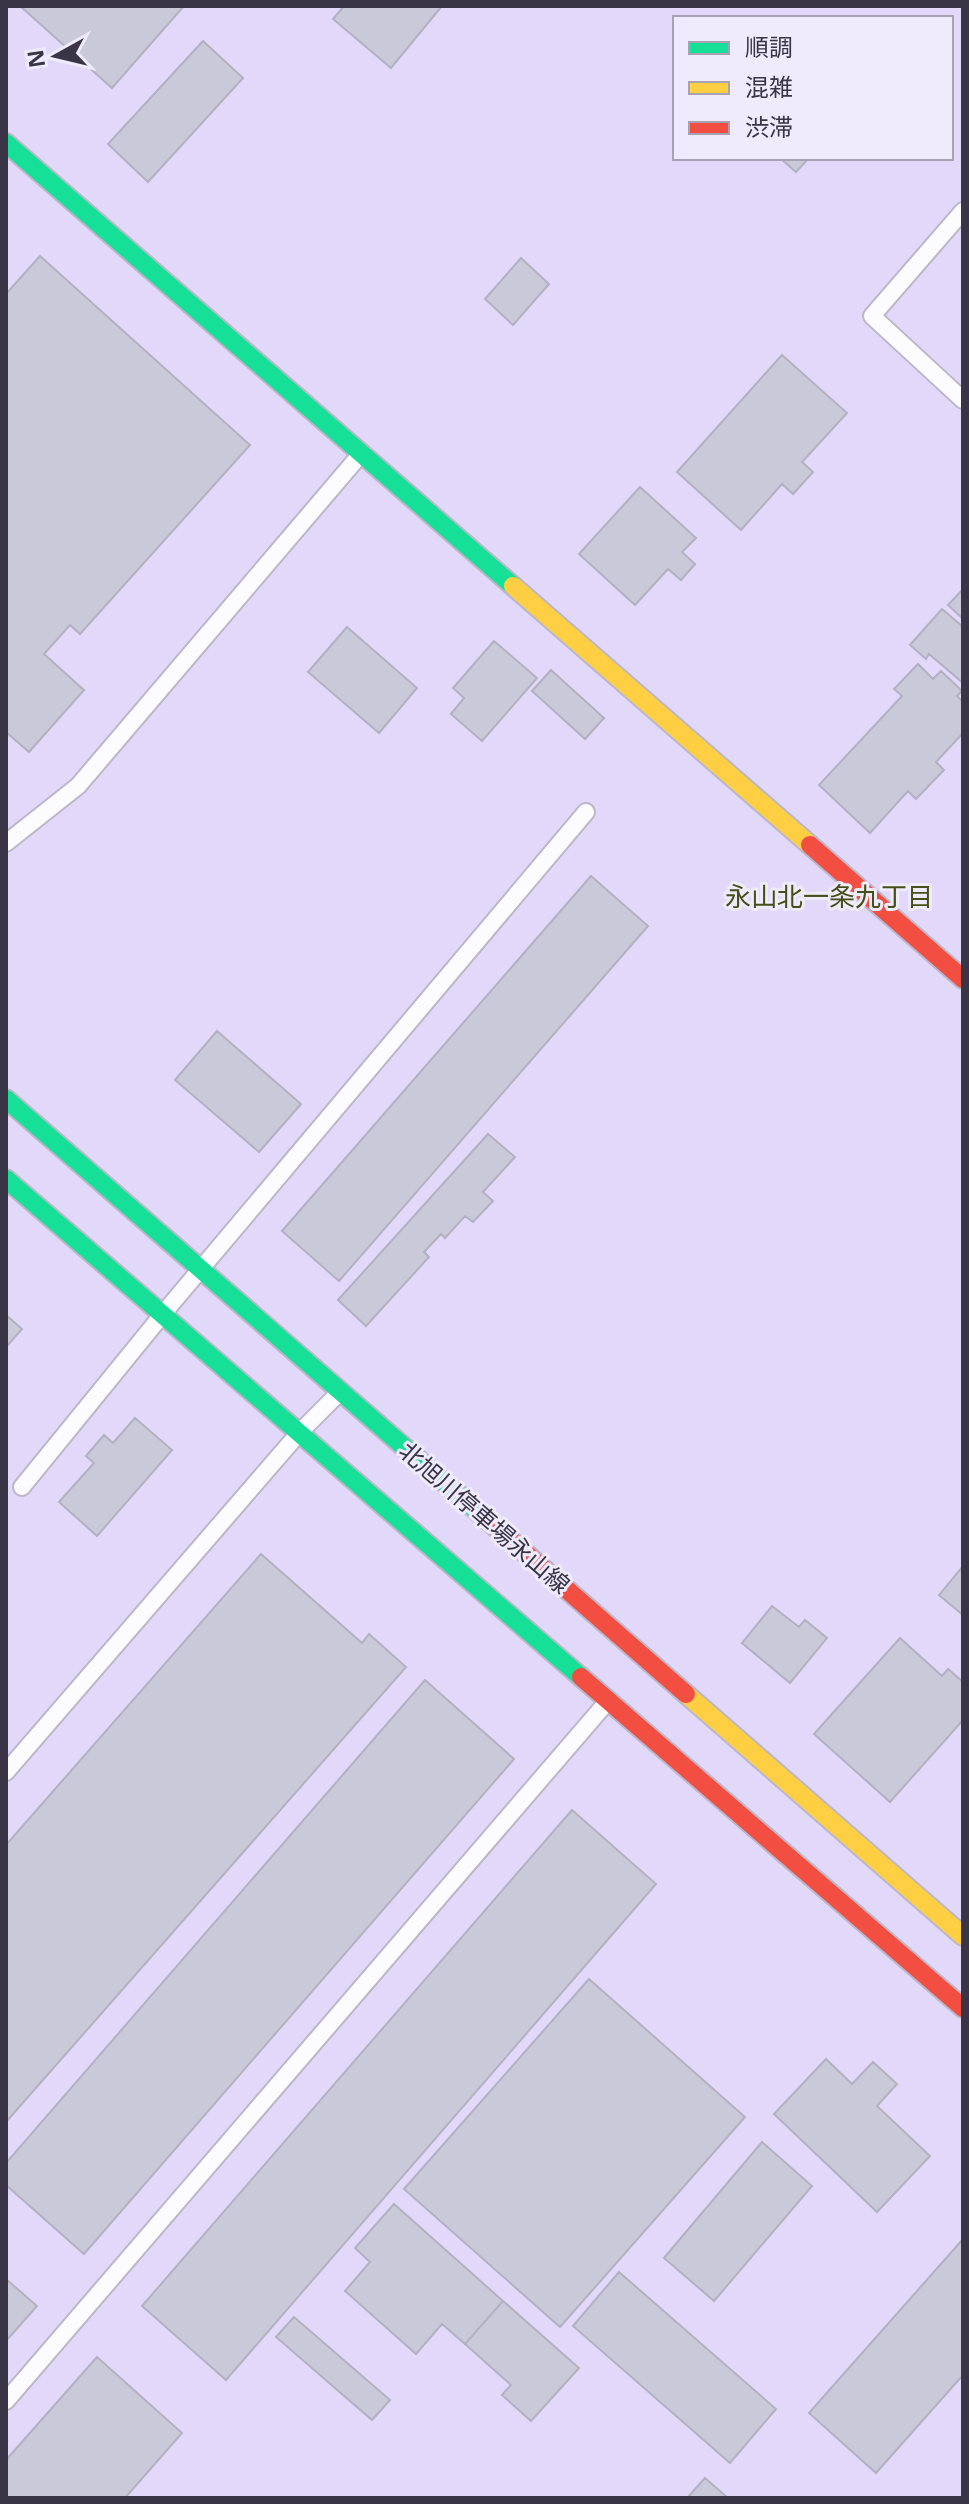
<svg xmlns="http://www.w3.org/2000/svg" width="969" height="2504" font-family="'Noto Sans','Noto Sans JP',sans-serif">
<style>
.built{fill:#e2d9fa;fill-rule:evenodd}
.building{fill:#cac9da;stroke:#b2b0c1;stroke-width:2}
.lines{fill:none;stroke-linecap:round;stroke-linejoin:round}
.lane-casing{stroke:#bbb7c8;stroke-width:20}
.fast-casing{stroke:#bbb7c8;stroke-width:22}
.slow-casing{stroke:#bbb7c8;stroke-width:22}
.jam-casing{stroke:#bbb7c8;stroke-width:22}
.lane{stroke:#fcfbfe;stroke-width:16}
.fast{stroke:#16e098;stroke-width:18}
.slow{stroke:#ffcf43;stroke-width:18}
.jam{stroke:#f24e42;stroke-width:18}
.labels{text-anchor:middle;stroke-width:6;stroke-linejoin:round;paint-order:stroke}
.street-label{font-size:24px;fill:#393446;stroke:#efebfd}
.neighbourhood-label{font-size:26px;fill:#464f16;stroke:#efebfd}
</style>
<rect width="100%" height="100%" fill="#e8e2f7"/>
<path class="built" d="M6 6H963V2498H6ZM675 18H951V158H675Z"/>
<path class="building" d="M20 6H184L112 88Z
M344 6H442L391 68 333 19Z
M203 41 243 78 148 182 108 144Z
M780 158H809L796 172Z
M40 256 250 445 80 634 70 625 44 654 84 690 29 752 6 732V294Z
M521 258 549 284 513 325 485 299Z
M782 355 847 413 802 462 813 472 793 494 782 484 741 530 677 472Z
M640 487 696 538 682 552 695 564 681 580 668 569 635 605 579 554Z
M963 589V619L948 605Z
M942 609 963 627V683L929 654 926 659 910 645Z
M347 627 417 688 379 733 308 672Z
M494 641 537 678 482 741 451 714 464 698 453 688Z
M918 664 933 679 941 671 962 691 957 696 963 702V733L936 762 944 770 916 799 908 791 870 833 819 785 902 696 894 689Z
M551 670 604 718 585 739 532 691Z
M591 876 648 926 339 1281 282 1231Z
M217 1031 301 1104 259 1152 175 1080Z
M488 1134 515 1157 483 1192 493 1201 473 1222 465 1216 445 1238 441 1234 424 1252 429 1257 366 1326 338 1300Z
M6 1315 22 1329 6 1347Z
M135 1418 172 1450 97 1536 59 1502 94 1463 86 1456 104 1435 113 1443Z
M261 1554 362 1643 369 1634 406 1667 6 2122V1845Z
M963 1566V1615L939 1595Z
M772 1606 799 1627 805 1620 827 1638 790 1683 742 1643Z
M900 1638 942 1676 948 1669 963 1682V1720L890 1802 814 1734Z
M425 1680 514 1759 84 2254 6 2185V2163Z
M572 1810 656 1884 226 2380 142 2306Z
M589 1979 745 2117 560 2327 404 2189Z
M826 2059 852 2084 873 2062 897 2084 877 2106 930 2156 877 2212 774 2114Z
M762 2142 812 2186 714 2301 664 2258Z
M394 2204 503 2301 465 2344 442 2324 416 2354 345 2291 370 2262 355 2248Z
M963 2239V2375L876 2473 809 2413Z
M619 2272 776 2409 730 2463 573 2326Z
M6 2279 37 2306 6 2341Z
M503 2301 579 2368 531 2421 502 2395 511 2385 465 2344Z
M294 2317 390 2400 372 2420 276 2337Z
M97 2357 182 2433 125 2498H6V2460Z
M705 2478 728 2498H687Z"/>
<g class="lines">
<defs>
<path id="lane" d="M963 211 872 316 963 400
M6 843 78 786 360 455
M22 1487 162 1315 586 812
M6 1772 299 1433 339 1393
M6 2401 607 1702"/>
<path id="fast" d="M6 143 513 586
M6 1099 483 1516
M6 1179 581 1677"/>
<path id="slow" d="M513 586 810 845
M686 1694 963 1936"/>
<path id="jam" d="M810 845 963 979
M483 1516 686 1694
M581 1677 963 2008"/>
</defs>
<use href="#lane" class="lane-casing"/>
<use href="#fast" class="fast-casing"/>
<use href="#slow" class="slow-casing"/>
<use href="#jam" class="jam-casing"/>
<use href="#lane" class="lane"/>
<use href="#fast" class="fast"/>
<use href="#slow" class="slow"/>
<use href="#jam" class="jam"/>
</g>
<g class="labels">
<g class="street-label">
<text transform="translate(484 1518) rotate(41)" y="8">北旭川停車場永山線</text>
</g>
<g class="neighbourhood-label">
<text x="829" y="906">永山北一条九丁目</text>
</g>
</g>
<rect width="969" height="2504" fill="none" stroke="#393446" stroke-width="16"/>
<rect x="673" y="16" width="280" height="144" fill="#efebfd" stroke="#a6a2b4" stroke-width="2"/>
<rect x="689" y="42" width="40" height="12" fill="#16e098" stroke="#a6a2b4" stroke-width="2"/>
<text x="745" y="56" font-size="24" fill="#393446">順調</text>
<rect x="689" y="82" width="40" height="12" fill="#ffcf43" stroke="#a6a2b4" stroke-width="2"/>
<text x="745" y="96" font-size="24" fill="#393446">混雑</text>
<rect x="689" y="122" width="40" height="12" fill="#f24e42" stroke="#a6a2b4" stroke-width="2"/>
<text x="745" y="136" font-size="24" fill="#393446">渋滞</text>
<g transform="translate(56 56) rotate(262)" stroke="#efebfd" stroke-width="6" paint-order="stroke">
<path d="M0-6L14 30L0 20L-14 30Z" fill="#393446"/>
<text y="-12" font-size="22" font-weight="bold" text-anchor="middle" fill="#393446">N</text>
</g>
</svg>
